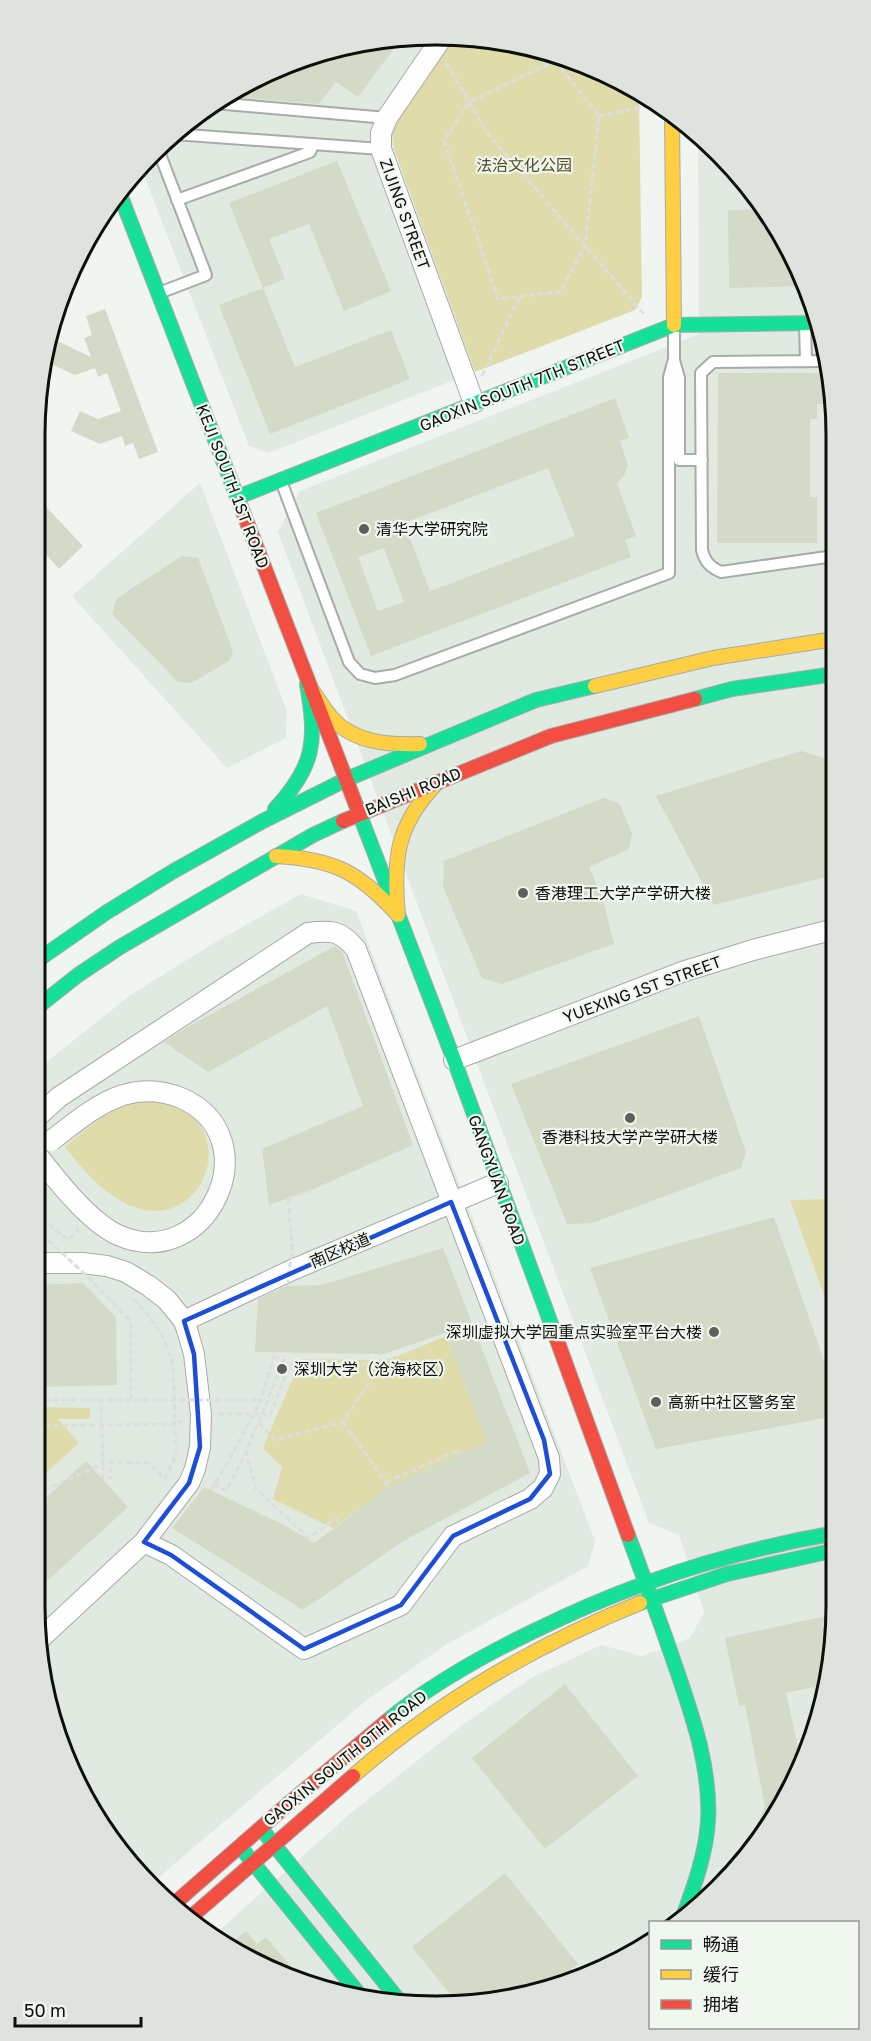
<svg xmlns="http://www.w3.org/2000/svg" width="871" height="2041" font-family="'Golos Text','Noto Sans SC',sans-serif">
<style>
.built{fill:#e0eae0}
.green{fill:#dfdbab}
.building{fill:#d3dac7;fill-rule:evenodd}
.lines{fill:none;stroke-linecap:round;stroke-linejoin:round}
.lane-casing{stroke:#a8aba8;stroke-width:14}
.street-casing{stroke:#a8aba8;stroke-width:22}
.fast-casing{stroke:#a8aba8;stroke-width:16}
.slow-casing{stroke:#a8aba8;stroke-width:16}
.jam-casing{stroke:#a8aba8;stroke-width:16}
.path{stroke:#dddedd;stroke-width:3;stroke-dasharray:6 3;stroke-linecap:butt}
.lane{stroke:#fdfefd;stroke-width:10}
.street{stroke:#fdfefd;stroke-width:20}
.fast{stroke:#16e098;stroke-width:14}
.slow{stroke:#ffcf43;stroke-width:14}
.jam{stroke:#f24e42;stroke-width:14}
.street-bridge-casing{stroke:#a8aba8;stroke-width:22;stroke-linecap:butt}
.path-bridge{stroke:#dddedd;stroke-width:3;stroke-dasharray:6 3;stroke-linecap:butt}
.street-bridge{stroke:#fdfefd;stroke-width:20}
.marked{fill:none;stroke:#1d4ed8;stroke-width:4.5;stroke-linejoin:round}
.poi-dot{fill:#5c605c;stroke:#f0f7ef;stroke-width:2}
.labels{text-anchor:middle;stroke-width:4.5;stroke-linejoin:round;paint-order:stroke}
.park-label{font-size:16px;fill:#524d24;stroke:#f0f7ef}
.street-label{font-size:16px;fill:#0c0f0c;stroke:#f0f7ef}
.poi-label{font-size:16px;fill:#0c0f0c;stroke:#f0f7ef;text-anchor:start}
.rim{fill:none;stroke:#0c0f0c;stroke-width:3}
</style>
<rect width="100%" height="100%" fill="#f1f5f1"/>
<path class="built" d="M410 35 453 37 391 128 394 149 475 372 268 453 249 446 140 165 192 117 258 76 332 48Z
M698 139 753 191 806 282 833 383 836 1605 815 1735 783 1806 737 1870 673 1922H650V1941L636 1953 513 1999 435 2006 358 1999 235 1953 214 1935 352 1812 465 1723 533 1677 601 1645 642 1656 690 1638 704 1612 679 1535 649 1523 278 532 300 491 699 334Z
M200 483 287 711 286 738 227 768 72 596Z
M301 894 356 911 595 1541 588 1566 444 1646 367 1700 151 1884 134 1870 88 1806 56 1735 35 1606V1071L132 994 219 940Z"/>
<path class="green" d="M453 37 488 38 565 56 639 93 642 297 635 310 475 372 394 149 391 128Z
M149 1100C157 1101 169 1101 176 1105 241 1137 200 1231 134 1207 105 1196 83 1170 65 1147 90 1125 115 1104 149 1100Z
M835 1199 836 1329 790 1200Z
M446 1336 487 1442 389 1487 333 1528 273 1499 282 1467 263 1448 301 1359 385 1360 403 1354Z
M35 1407 90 1408V1419H58L79 1443 35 1483Z"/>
<path class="building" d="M403 36 358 97 336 82 319 104 225 96 258 76 332 48Z
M337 161 391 291 344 311 309 224 269 239 285 279 263 288 229 203Z
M764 209 806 282 807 286 729 288 728 210Z
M263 288 295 367 391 330 410 379 270 434 219 305Z
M105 309 158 452 139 459 133 443 125 446 122 436 100 444 71 431 80 411 98 419 121 411 107 373 98 377 95 368 75 375 47 362 48 353 55 340 91 357 84 338 92 335 86 316Z
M718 373H830L833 383V404H817V419H810V497H817V543H717Z
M615 398 629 438 620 441 628 465 625 474 617 484 636 536 625 540 631 557 371 656 316 513ZM548 468 575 536 430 591 404 523ZM384 548 404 602 378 611 358 557Z
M34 494 83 546 59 569 44 552 34 560Z
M182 556 198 558 233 651 229 661 191 683 178 682 112 614 117 598Z
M801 751 834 761V869L831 876 714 905 656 796Z
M603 798 619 803 632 833 629 849 589 867 603 900 614 944 502 984 482 978 443 887 444 861Z
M335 946 342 951 413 1145 311 1190 269 1205 262 1149 363 1106 327 1006 208 1072 164 1042 186 1028Z
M699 1016 746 1152 741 1168 592 1223 567 1224 511 1084Z
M774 1217 836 1395V1416L656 1449 590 1268Z
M443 1248 530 1473 405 1540 303 1610 172 1528 204 1487 288 1527 314 1543 389 1487 487 1442 445 1333 384 1354 255 1352 258 1299 287 1286 322 1285Z
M83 1283 116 1317 117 1385 34 1387V1285Z
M86 1461 128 1507 34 1593V1509Z
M835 1614 823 1685 786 1693 802 1765 783 1806 755 1845 750 1842 765 1806 745 1705 739 1706 725 1638Z
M565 1684 638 1776 545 1849 472 1758Z
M505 1873 578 1964 553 1984 513 1999 458 2004 412 1947Z
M246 1931 257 1944 266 1937 300 1977 235 1953 228 1947Z"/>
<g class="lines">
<defs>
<path id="lane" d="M214 103 387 118
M174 134 381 149
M158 149 206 275 159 293
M177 200 310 152 313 144
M805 323 806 361
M674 360 679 378V460H702
M827 361 713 362 701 373 702 550C705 562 710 567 721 572L834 556
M281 481 349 662 360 674 375 678 395 675 669 573V377L674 359V326"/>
<path id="street" d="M443 36 387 118 381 133V149L474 403
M454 1060 682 972 753 950 835 929
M35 1119 59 1097 308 933C331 930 340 930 356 949L549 1458 550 1474 543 1488 530 1499 453 1536 401 1605 304 1649 171 1555 144 1542
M35 1263H83L107 1266 126 1272 149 1286 167 1300 184 1321 188 1333 194 1354 201 1414 200 1447 195 1469 189 1483 144 1542 40 1639
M184 1321 292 1270 498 1183"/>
<path id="fast" d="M119 192 243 512
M238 497 674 325 817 323
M695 699 732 689 834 674
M356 805 454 1060 557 1340
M275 809C315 766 317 741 307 684
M35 962 107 912 172 872 263 821 347 779 536 700 595 686
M35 1009 78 975 120 947 313 835 343 821
M628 1535C644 1578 660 1621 675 1665 692 1715 711 1767 708 1821 706 1853 695 1884 684 1914
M640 1603 727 1574 836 1550
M387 1721C431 1684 482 1656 534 1631 631 1583 730 1551 836 1533
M263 1831 401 2003
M242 1849 363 1999"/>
<path id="slow" d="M672 115 674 325
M595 686 713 658 834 639
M310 687C317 697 324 709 332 718 354 743 389 745 420 744
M276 856C334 859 359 872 398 915
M398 915C393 859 396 826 436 784
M353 1776C438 1702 535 1645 640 1603"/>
<path id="jam" d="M243 512 356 805
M343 821 551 736 695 699
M557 1340 628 1535
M175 1903 288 1804 387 1721
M191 1917 353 1776"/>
</defs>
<use href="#lane" class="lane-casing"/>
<use href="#street" class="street-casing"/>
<use href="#fast" class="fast-casing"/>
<use href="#slow" class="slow-casing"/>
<use href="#jam" class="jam-casing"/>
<path class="path" d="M555 61 599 116 585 246 560 292 498 299 444 141 469 102Z
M446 63 488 134 644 314
M599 116 653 105
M482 376 520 296
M288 1199 311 1190
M35 1227 44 1220 68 1240 78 1230 76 1228
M133 1299 146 1312 162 1335 173 1364 176 1455 165 1479
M274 1356 284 1360 246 1452 256 1489 309 1538 336 1519 339 1523
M218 1414H263L269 1417 290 1365 381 1364V1354
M343 1422 389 1487
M259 1423 275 1440 343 1422 381 1364
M35 1426 174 1424 183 1421
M35 1443 37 1441 36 1387
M103 1464V1478H111L110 1462 149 1463 164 1478
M386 1482 459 1450 461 1454
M214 1484 226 1491 246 1453
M35 1495 41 1503"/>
<use href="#lane" class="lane"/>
<use href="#street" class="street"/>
<use href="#fast" class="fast"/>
<use href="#slow" class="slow"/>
<use href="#jam" class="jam"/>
<defs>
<path id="street-bridge" d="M35 1152C55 1178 88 1221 118 1235 208 1275 271 1137 181 1098 162 1090 143 1089 123 1095 96 1104 73 1124 51 1141"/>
</defs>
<use href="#street-bridge" class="street-bridge-casing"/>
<path class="path-bridge" d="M288 1199 292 1247 288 1282
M35 1228 89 1278 131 1322V1399
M35 1400H261
M211 1490 228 1462 261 1400 275 1353
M35 1494 103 1464 101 1400"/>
<use href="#street-bridge" class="street-bridge"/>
</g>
<path class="marked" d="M451 1202 544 1440 550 1474 530 1499 453 1536 401 1605 304 1649 171 1555 144 1542 189 1483 200 1447 194 1354 184 1321Z"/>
<g class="poi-dot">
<circle cx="364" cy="529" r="6"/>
<circle cx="523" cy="893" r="6"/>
<circle cx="630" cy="1118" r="6"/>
<circle cx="714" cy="1332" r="6"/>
<circle cx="282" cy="1369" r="6"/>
<circle cx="656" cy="1402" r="6"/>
</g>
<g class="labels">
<g class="park-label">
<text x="524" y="171">法治文化公园</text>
</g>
<g class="street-label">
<text transform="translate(405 214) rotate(70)" y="6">ZIJING STREET</text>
<text transform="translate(522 385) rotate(-22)" y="6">GAOXIN SOUTH 7TH STREET</text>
<text transform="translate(233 486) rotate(69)" y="6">KEJI SOUTH 1ST ROAD</text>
<text transform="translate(413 791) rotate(-22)" y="6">BAISHI ROAD</text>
<text transform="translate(642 989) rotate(-20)" y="6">YUEXING 1ST STREET</text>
<text transform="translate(497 1180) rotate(70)" y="6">GANGYUAN ROAD</text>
<text transform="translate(340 1250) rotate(-23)" y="6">南区校道</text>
<text transform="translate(345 1758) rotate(-39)" y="6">GAOXIN SOUTH 9TH ROAD</text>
</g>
<g class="poi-label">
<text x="376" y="535">清华大学研究院</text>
<text x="535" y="899">香港理工大学产学研大楼</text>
<text x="630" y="1143" text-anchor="middle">香港科技大学产学研大楼</text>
<text x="702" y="1338" text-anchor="end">深圳虚拟大学园重点实验室平台大楼</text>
<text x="294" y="1375">深圳大学（沧海校区）</text>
<text x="668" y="1408">高新中社区警务室</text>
</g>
</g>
<path d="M0 0H871V2041H0ZM435 45H436A390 390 0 0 1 826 435V1606A390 390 0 0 1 436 1996H435A390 390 0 0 1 45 1606V435A390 390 0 0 1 435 45Z" fill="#dee4dd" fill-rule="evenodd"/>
<path class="rim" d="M435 45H436A390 390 0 0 1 826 435V1606A390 390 0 0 1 436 1996H435A390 390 0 0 1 45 1606V435A390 390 0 0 1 435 45Z"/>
<rect x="649" y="1921" width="210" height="108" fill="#f0f7ef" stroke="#959a94" stroke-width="1.5"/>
<rect x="661" y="1940" width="30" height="9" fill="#16e098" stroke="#959a94" stroke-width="1.5"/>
<text x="703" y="1951" font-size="18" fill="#0c0f0c">畅通</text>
<rect x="661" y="1970" width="30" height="9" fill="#ffcf43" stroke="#959a94" stroke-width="1.5"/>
<text x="703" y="1981" font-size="18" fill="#0c0f0c">缓行</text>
<rect x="661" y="2000" width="30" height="9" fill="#f24e42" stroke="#959a94" stroke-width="1.5"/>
<text x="703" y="2011" font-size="18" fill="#0c0f0c">拥堵</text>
<path d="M15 2017v9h126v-9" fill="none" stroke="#0c0f0c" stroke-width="3"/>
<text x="24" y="2017" font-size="18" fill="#0c0f0c" stroke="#f0f7ef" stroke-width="4.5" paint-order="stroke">50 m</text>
</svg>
